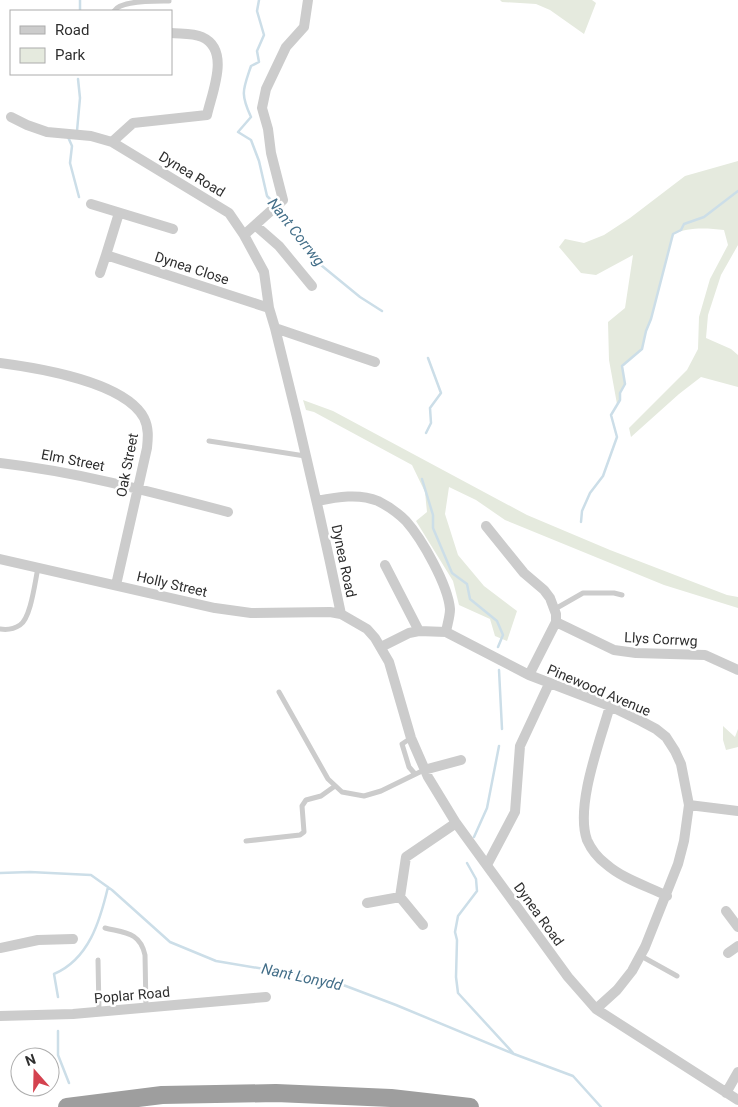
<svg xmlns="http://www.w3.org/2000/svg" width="738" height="1107" font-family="Roboto,sans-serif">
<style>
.green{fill:#e5eade}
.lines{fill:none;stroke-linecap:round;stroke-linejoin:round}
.stream{stroke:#ccdee8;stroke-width:2.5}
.service{stroke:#ccc;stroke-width:5}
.minor{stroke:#ccc;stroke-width:10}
.trunk{stroke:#9e9e9e;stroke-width:18}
.labels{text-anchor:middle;stroke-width:5;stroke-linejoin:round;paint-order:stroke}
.street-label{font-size:14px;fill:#2f2f2f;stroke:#fff}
.water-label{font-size:15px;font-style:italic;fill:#446f89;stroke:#fff}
</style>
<rect width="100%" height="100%" fill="#fff"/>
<path class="green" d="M500 0H592L596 3 584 34 550 10 536 4 502 2Z
M738 161V245L721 275 708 315 706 338 731 349 738 355V387L701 377 679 394 631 437 629 428 687 370 698 349 699 317 710 279 728 245 724 230C707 228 688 227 673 234L651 319 646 331 642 349 622 366 625 384 620 393V400L617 404 609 360 608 322 625 308 633 255 596 275 581 273 559 247 565 239 584 243 604 235 630 218 685 176Z
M303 400 333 411 527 515 610 550 727 595 738 597V608L664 585 505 520 476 500 449 487 445 514 458 555 484 586 517 611 507 641 495 636 490 619 459 605 453 581 416 521 427 512 425 492 412 465 314 412 306 410Z
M723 726 735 737 738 729V747L726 750 723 740Z"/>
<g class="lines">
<path class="stream" d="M259 0 257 11 264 35 257 51 259 62 251 66C243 90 240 93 251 117L238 132 251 140 259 161 267 196 275 204
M80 11V0
M77 131 80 98 78 79
M68 137 72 146 70 163 79 197
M278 208 296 227 316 261 360 297 382 311
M426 433 431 423 430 408 441 393 428 358
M422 479 433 515V528L452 573 467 584 470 599 497 621 503 635 498 647
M581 522 582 511 590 493 603 476 617 437 611 415 620 400V393L625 384 622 366 642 349 646 331 651 319 673 234 681 230 684 224 704 217 738 191
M499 670 502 729
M474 837 487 808 499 746
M467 863 476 879 477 891 458 916 455 932 457 940 456 977 458 993 514 1054
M0 873 30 872 91 875 112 890 170 942 216 961 330 980 396 1005 514 1054 573 1076 601 1107
M58 997 54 974C89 959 100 921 108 887
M58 1031V1055L69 1083"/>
<path class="service" d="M114 11C121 0 155 1 169 1
M209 441 305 456
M555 609 583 593H614L622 595
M0 629C6 630 14 629 20 625 31 618 35 581 38 568
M279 692 328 779 342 792 364 796 381 791 424 770
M411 738 402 744 409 767 415 774
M246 841 300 835 304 832 302 806 306 800 321 796 335 786
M105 928C125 933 140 932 145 955L146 1008
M641 956 677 976
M98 960 99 1011"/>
<path class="minor" d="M11 117 27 125 47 132 91 136 112 142 229 213 244 235 264 272 269 308 275 328C299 423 321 518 341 614
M112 142 133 123 207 115C212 92 231 50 202 37 193 33 181 34 171 33
M91 204 173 229
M119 213 106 255 269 308
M255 225 279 246 312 286
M244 235 283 200 271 153 268 129 262 108 266 89 286 47 304 27 308 0
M100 273 106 255
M275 328 375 362
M0 363C38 368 125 382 144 418 149 428 148 438 147 448L116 585
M0 463C78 472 152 492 228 512
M317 501C337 497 359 493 378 501 388 506 398 513 406 521 422 539 448 585 450 609 450 617 447 625 446 632
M486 526 524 573 544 590 550 598 556 614V622L529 675
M0 559 215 608 251 613 330 612 341 614 367 629 375 638 389 662 411 738 428 777 456 823 568 977 596 1009 738 1100
M385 565 419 631
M556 622 614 650 636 653 705 655 738 670
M381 647 409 633 419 631 446 632 529 675 610 706 641 721 656 729 666 737 675 751 681 764 689 805 684 841 678 864 645 947 632 971 617 990 596 1009
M610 706C600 741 575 806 587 840 591 849 598 858 606 864 623 879 647 886 667 896
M424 770 461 760
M689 805 738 811
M487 865 515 812 520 746 549 684
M367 903 400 897
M726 911 738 927
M423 925 400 897 406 857 456 823
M0 948 38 940 73 939
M728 953 738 946
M0 1016 73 1014 266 997
M726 1093 738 1072"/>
<path class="trunk" d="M67 1107 162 1095 276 1093 391 1098 470 1107"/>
</g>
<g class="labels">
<g class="street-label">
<text transform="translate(192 174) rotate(31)" y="5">Dynea Road</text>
<text transform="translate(192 268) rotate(18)" y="5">Dynea Close</text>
<text transform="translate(73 460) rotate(11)" y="5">Elm Street</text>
<text transform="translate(127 465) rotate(-79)" y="5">Oak Street</text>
<text transform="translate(344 561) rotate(78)" y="5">Dynea Road</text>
<text transform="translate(172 584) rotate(13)" y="5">Holly Street</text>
<text transform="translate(661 639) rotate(3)" y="5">Llys Corrwg</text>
<text transform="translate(599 690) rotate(23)" y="5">Pinewood Avenue</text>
<text transform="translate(539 914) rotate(54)" y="5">Dynea Road</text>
<text transform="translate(132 995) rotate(-5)" y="5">Poplar Road</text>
</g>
<g class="water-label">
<text transform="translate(296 232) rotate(52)" y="5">Nant Corrwg</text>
<text transform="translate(302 977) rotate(12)" y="5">Nant Lonydd</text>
</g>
</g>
<rect x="10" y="10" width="162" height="65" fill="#ffffff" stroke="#acacac"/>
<rect x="20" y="26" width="25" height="8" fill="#cccccc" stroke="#acacac"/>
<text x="55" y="35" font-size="15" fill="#2f2f2f">Road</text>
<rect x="20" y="48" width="25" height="15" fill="#e5eade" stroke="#acacac"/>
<text x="55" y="60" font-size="15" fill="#2f2f2f">Park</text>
<g transform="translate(35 1072) rotate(340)"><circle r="24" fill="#ffffff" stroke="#acacac"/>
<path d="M0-4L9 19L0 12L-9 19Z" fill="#d4424f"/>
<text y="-8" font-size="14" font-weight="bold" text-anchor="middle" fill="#2f2f2f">N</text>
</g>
</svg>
